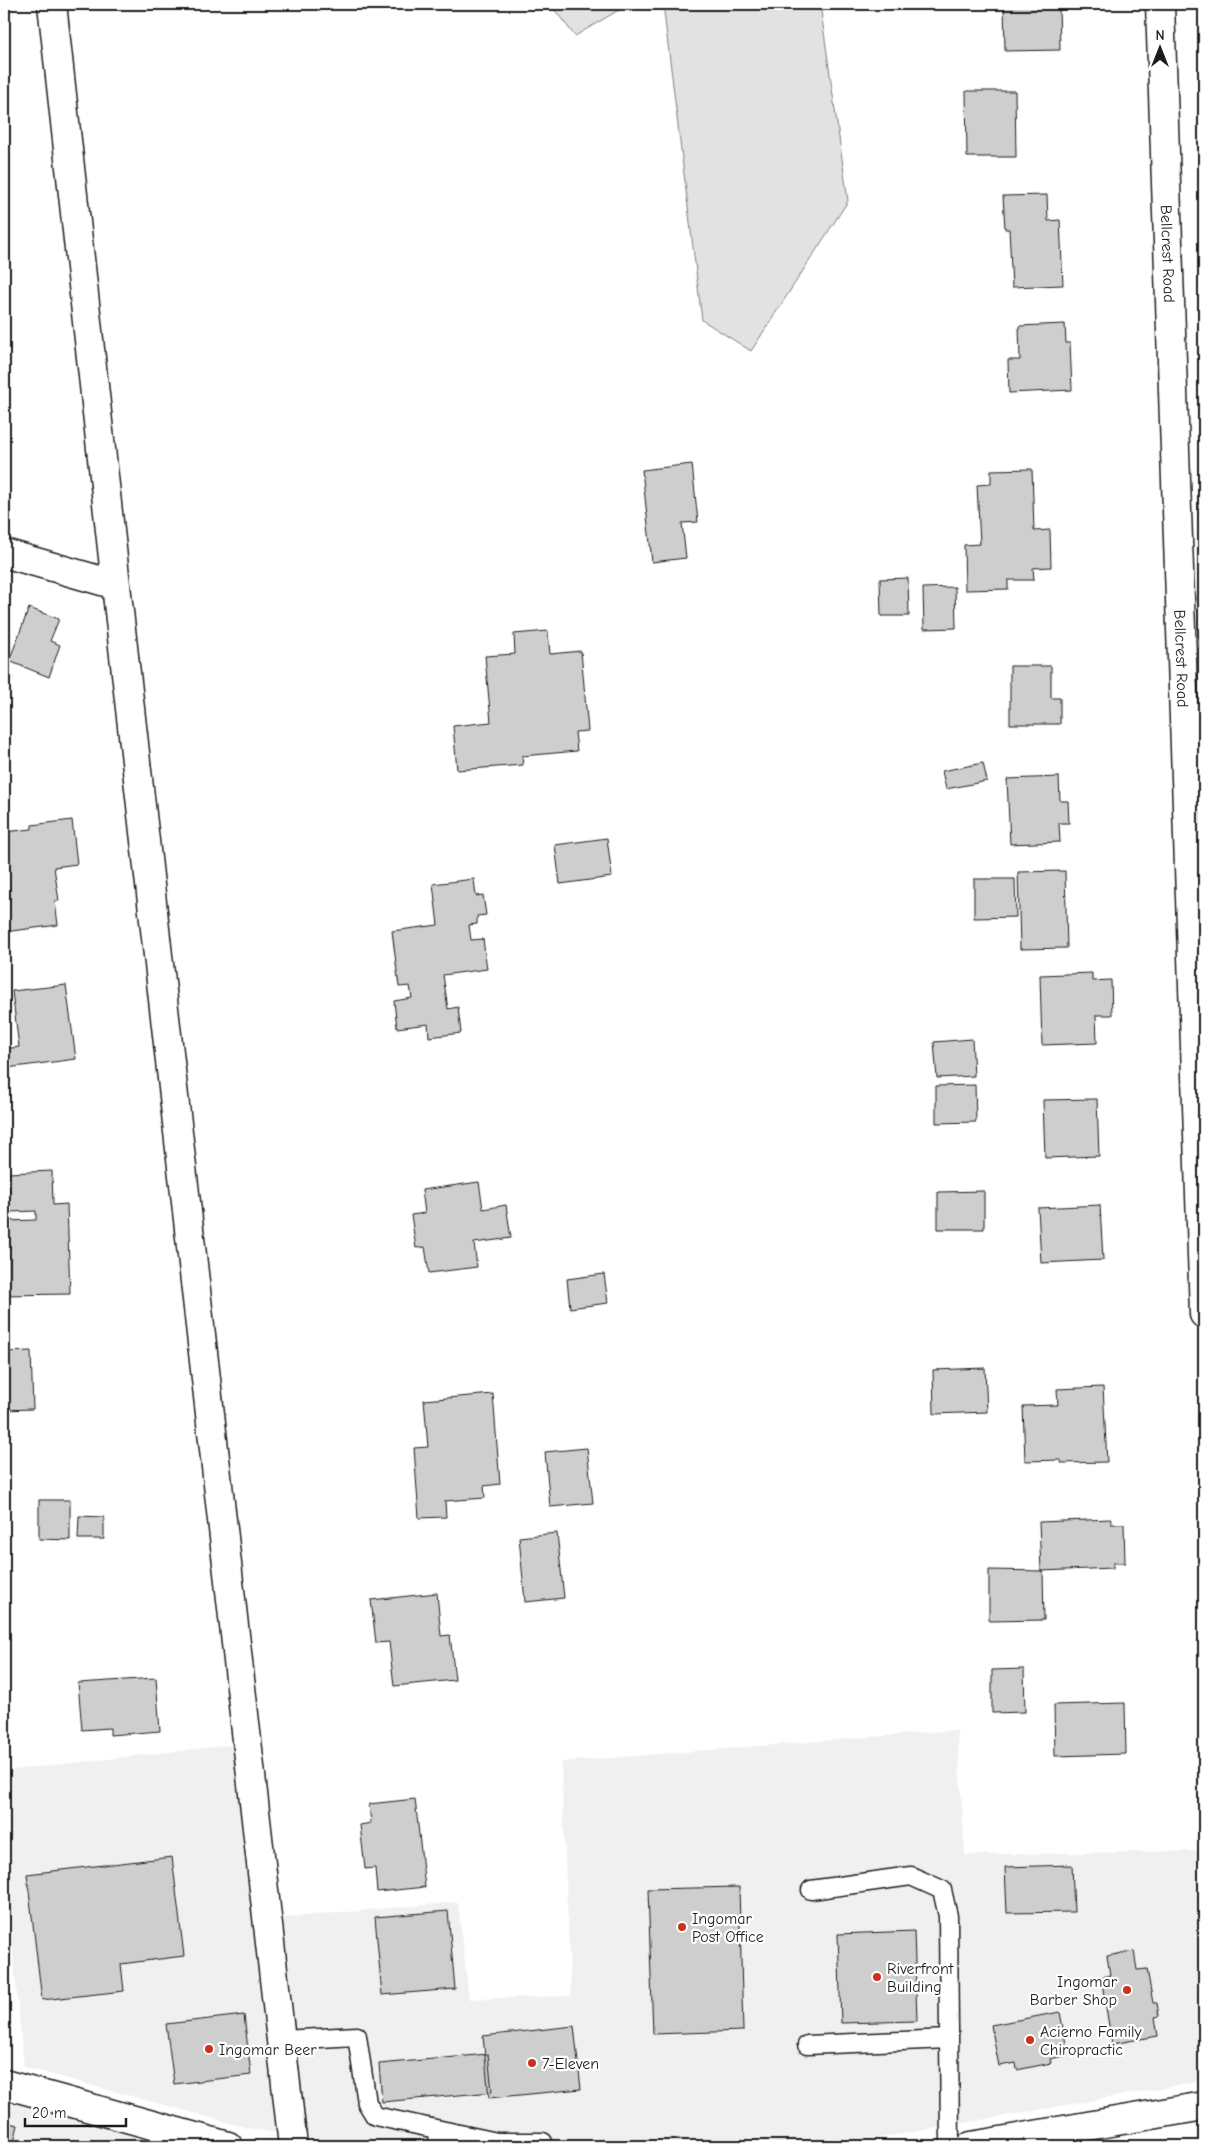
<svg xmlns="http://www.w3.org/2000/svg" width="1208" height="2150" font-family="'Comic Neue',sans-serif">
<style>
.built{fill:#f0f0f0}
.green{fill:#e2e2e2;stroke:#7f7f7f}
.building{fill:#cecece;stroke:#1c1c1c}
.lines{fill:none;stroke-linecap:round;stroke-linejoin:round}
.lane-casing{stroke:#1c1c1c;stroke-width:21}
.street-casing{stroke:#1c1c1c;stroke-width:31}
.secondary-casing{stroke:#1c1c1c;stroke-width:31}
.primary-casing{stroke:#1c1c1c;stroke-width:31}
.lane{stroke:#fff;stroke-width:18}
.street{stroke:#fff;stroke-width:28}
.secondary{stroke:#fff;stroke-width:28}
.primary{stroke:#fff;stroke-width:28}
.poi-dot{fill:#c8321e;stroke:#fff;stroke-width:2}
.labels{text-anchor:middle;stroke-width:4.5;stroke-linejoin:round;paint-order:stroke}
.street-label{font-size:16px;fill:#1c1c1c;stroke:#fff}
.poi-label{font-size:16px;fill:#1c1c1c;stroke:#fff;text-anchor:start}
</style>
<rect width="100%" height="100%" fill="#fff"/>
<filter id="ink" filterUnits="userSpaceOnUse"><feTurbulence type="fractalNoise" baseFrequency=".02" numOctaves="2"/><feDisplacementMap in="SourceGraphic" scale="10" xChannelSelector="R" yChannelSelector="G"/><feConvolveMatrix kernelMatrix="1 2 1 2 8 2 1 2 1" color-interpolation-filters="sRGB"/></filter>
<g filter="url(#ink)">
<path class="built" d="M957 1730 965 1855 1198 1851 1204 2081 834 2146H358L252 2129 24 2067 4 1863V1771L248 1743 268 1919 458 1902 469 1999 571 1996 561 1762Z
M4 2084 228 2146H4Z"/>
<path class="green" d="M550 4H629L575 36Z
M663 4H820L848 201 751 351 702 320Z"/>
<path class="building" d="M1004 4H1059L1060 50 1005 51Z
M966 91H1015L1016 157H967Z
M1047 195 1048 221 1060 220 1063 285 1012 287 1009 229H1005L1003 196Z
M1065 324 1066 343H1070L1072 390 1009 393 1008 360H1020L1019 326Z
M692 464 698 522 682 523 686 558 652 562 642 470Z
M1032 469 1034 531 1050 530 1051 567 1033 568 1034 580H1008V589L965 590 964 545 980 544 977 485 991 484V470Z
M908 578 909 616H881L880 579Z
M955 587 956 628 924 629 923 588Z
M29 608 59 619 50 641 60 645 49 677 9 661Z
M548 631 550 654 581 651 588 731 575 732 577 751 522 756 523 765 457 770 453 726 491 722 485 656 515 654 514 634Z
M1010 666H1051V698H1060V724H1010Z
M983 763 987 781 946 789 942 771Z
M1059 777 1060 801H1068L1069 823H1059L1060 842 1010 844 1007 779Z
M72 820 77 864 54 867 59 901H55L58 925 4 932V832L32 829V825Z
M607 838 612 877 560 884 555 845Z
M1065 871 1067 948 1020 949 1018 872Z
M474 879 476 896 483 895 486 915 477 916V924L469 925 471 940 483 939 487 969 443 975 448 1009 458 1007 461 1033 429 1037 428 1024 397 1028 394 1001 412 998 410 986 399 987 392 931 438 925 433 884Z
M974 879H1015L1016 917 974 918Z
M1092 973V981L1111 980 1112 1015H1096L1097 1043 1042 1045 1040 975Z
M66 985 76 1059 7 1068 9 1084 4 1085V1049L19 1047 12 991Z
M972 1039 974 1076 937 1078 934 1042Z
M975 1085 976 1122 936 1123V1086Z
M1097 1099 1099 1156 1045 1158 1043 1100Z
M52 1171 53 1205 67 1204 70 1294 4 1295V1264H7L6 1221 36 1220V1211L10 1212 8 1173Z
M479 1182 483 1209 506 1205 511 1238 474 1243 477 1267 429 1273 425 1247 416 1248 411 1215 425 1213 422 1190Z
M984 1191V1229H938V1192Z
M1100 1205 1103 1260 1041 1263 1038 1208Z
M604 1274 608 1303 570 1308 567 1279Z
M31 1351 33 1409 4 1410V1352Z
M985 1368 987 1412 934 1414 933 1370Z
M1103 1387 1107 1462 1061 1463V1460L1025 1461 1023 1406 1058 1405 1057 1389Z
M493 1394 500 1484 484 1486 485 1498 445 1501 446 1517 419 1518 414 1448 428 1447 424 1400Z
M587 1448 593 1503 550 1507 545 1452Z
M39 1500H70V1540L39 1539Z
M79 1516 104 1517V1539H78Z
M1111 1519V1524H1124L1125 1563H1113V1568L1041 1571 1039 1522Z
M557 1533 564 1598 525 1602 519 1537Z
M989 1570 1043 1571 1044 1620 989 1621Z
M437 1593 441 1636 450 1635 455 1680 394 1686 389 1642 376 1643 371 1600Z
M1024 1669 1025 1712 992 1713V1670Z
M156 1678 160 1731 110 1735V1728L82 1730 78 1683Z
M1125 1703 1126 1754 1055 1756 1054 1705Z
M415 1799 425 1887 377 1892 375 1868 365 1869 360 1825 371 1823 369 1804Z
M172 1857 184 1956 121 1964 124 1991 42 2000 27 1874Z
M1072 1865 1074 1912 1007 1913 1005 1867Z
M739 1887 743 2031 653 2034 648 1889Z
M448 1911 455 1989 382 1995 375 1917Z
M914 1931 917 2021 841 2023 838 1934Z
M1134 1951 1137 1970 1147 1969 1153 2003H1157L1159 2016 1155 2017 1158 2036 1112 2044 1101 1977 1110 1975 1107 1956Z
M1060 2012 1068 2055 1050 2059 1051 2063 1017 2070 1016 2063 999 2066 991 2025Z
M244 2015 251 2075 174 2084 166 2024Z
M574 2026 581 2089 489 2098 483 2036Z
M488 2054 492 2092 382 2102 379 2064Z
M4 2122 18 2125 13 2146H4Z"/>
<g class="lines">
<defs>
<path id="lane" d="M811 1890 911 1876 942 1890 948 1916 950 2146
M281 2040 357 2036 367 2103 375 2116 497 2142H543V2146
M807 2045 949 2039
M438 2146 439 2130"/>
<path id="street" d="M52 4 116 585 293 2146
M4 553 116 585"/>
<g id="secondary">
<path id="s1" d="M1160 4 1204 1314"/>
</g>
<path id="primary" d="M4 2084 228 2146
M971 2146 1204 2106"/>
</defs>
<use href="#lane" class="lane-casing"/>
<use href="#street" class="street-casing"/>
<use href="#secondary" class="secondary-casing"/>
<use href="#primary" class="primary-casing"/>
<use href="#lane" class="lane"/>
<use href="#street" class="street"/>
<use href="#secondary" class="secondary"/>
<use href="#primary" class="primary"/>
</g>
</g>
<g class="poi-dot">
<circle cx="682" cy="1927" r="5"/>
<circle cx="877" cy="1977" r="5"/>
<circle cx="1127" cy="1990" r="5"/>
<circle cx="1030" cy="2040" r="5"/>
<circle cx="209" cy="2049" r="5"/>
<circle cx="532" cy="2063" r="5"/>
</g>
<g class="labels">
<g class="street-label">
<text dy="6" stroke="none"><textPath href="#s1" startOffset="250">Bellcrest Road</textPath></text>
<text dy="6" stroke="none"><textPath href="#s1" startOffset="655">Bellcrest Road</textPath></text>
</g>
<g class="poi-label">
<text x="692" y="1924">Ingomar<tspan x="692" dy="18">Post Office</tspan></text>
<text x="887" y="1974">Riverfront<tspan x="887" dy="18">Building</tspan></text>
<text x="1117" y="1987" text-anchor="end">Ingomar<tspan x="1117" dy="18">Barber Shop</tspan></text>
<text x="1040" y="2037">Acierno Family<tspan x="1040" dy="18">Chiropractic</tspan></text>
<text x="219" y="2055">Ingomar Beer</text>
<text x="542" y="2069">7-Eleven</text>
</g>
</g>
<rect width="1208" height="2150" fill="none" stroke="#fff" stroke-width="20"/>
<rect x="10" y="10" width="1188" height="2130" fill="none" stroke="#1c1c1c" stroke-width="2" filter="url(#ink)"/>
<g transform="translate(1160 48)" stroke="#ffffff" stroke-width="4" paint-order="stroke">
<path d="M0-4L9 19L0 12L-9 19Z" fill="#1c1c1c"/>
<text y="-8" font-size="14" font-weight="bold" text-anchor="middle" fill="#1c1c1c">N</text>
</g>
<path d="M25 2118v8h101v-8" fill="none" stroke="#1c1c1c" stroke-width="2.5"/>
<text x="32" y="2118" font-size="15" fill="#1c1c1c" stroke="#ffffff" stroke-width="4" paint-order="stroke">20 m</text>
</svg>
